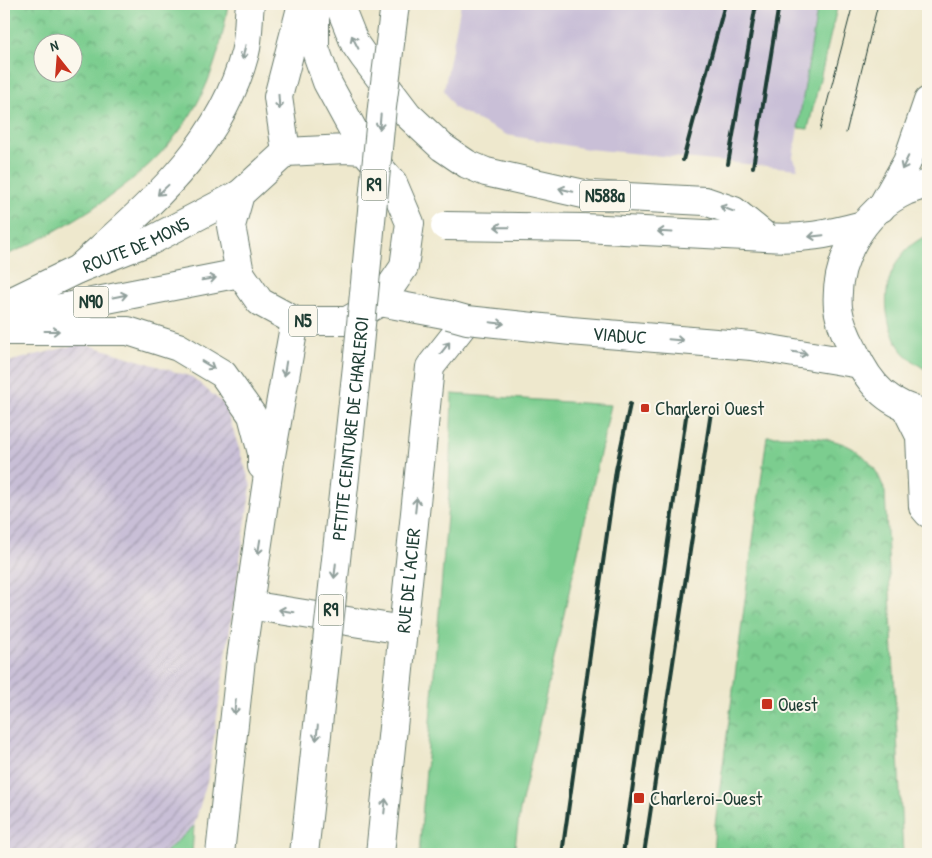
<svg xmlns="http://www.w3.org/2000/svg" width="932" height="858" font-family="'Patrick Hand',sans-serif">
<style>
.industrial{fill:url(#industrial-furrows)}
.railway{fill:#c9bfd7}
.grass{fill:#7bcd8f;stroke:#4d8562}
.park{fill:url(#park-crowns);stroke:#4d8562;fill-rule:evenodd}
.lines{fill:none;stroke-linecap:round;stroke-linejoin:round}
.minor-casing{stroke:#67796a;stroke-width:30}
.major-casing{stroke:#67796a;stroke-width:30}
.minor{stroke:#fff;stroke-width:28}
.major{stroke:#fff;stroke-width:28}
.tram{stroke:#1f3d34;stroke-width:1}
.rail{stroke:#1f3d34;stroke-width:4}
.major-bridge-casing{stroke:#67796a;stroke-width:30;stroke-linecap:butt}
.highway-bridge-casing{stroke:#67796a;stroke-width:30;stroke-linecap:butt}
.major-bridge{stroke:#fff;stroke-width:28}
.highway-bridge{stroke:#fff;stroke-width:28}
.oneway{stroke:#8f9e9a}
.poi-dot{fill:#c8321e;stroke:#fbf7ec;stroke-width:2}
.labels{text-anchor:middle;stroke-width:4;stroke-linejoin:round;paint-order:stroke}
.shield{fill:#fbf7ec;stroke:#61756b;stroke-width:1}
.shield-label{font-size:18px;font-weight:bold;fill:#1f3d34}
.street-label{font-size:19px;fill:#1f3d34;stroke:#fbf7ec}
.poi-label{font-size:19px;fill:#1f3d34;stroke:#fbf7ec;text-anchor:start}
</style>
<defs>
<pattern id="industrial-furrows" width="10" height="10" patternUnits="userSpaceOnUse" patternTransform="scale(1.25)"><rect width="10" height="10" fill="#c9bfd7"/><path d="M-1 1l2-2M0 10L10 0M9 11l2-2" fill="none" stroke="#a39caf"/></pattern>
<pattern id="park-crowns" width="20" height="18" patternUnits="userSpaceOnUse" patternTransform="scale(1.25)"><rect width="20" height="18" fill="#7bcd8f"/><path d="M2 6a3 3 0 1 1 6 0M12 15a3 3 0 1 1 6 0" fill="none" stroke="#64a876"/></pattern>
</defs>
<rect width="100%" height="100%" fill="#fbf7ec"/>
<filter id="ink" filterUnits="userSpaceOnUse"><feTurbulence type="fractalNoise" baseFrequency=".02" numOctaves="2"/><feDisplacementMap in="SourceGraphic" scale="10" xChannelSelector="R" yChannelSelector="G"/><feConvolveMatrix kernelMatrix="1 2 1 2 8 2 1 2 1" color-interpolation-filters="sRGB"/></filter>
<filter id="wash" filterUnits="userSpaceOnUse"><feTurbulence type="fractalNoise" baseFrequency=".0096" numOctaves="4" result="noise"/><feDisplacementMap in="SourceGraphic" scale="20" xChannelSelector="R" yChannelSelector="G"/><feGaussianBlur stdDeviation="1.12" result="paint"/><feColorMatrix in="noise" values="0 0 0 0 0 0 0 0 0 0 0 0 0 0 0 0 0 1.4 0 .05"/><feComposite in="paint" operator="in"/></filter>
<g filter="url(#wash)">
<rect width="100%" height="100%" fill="#eee8cd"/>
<path class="industrial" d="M83 343 192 377 225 405 251 486 208 778 194 826 163 854H4V363Z"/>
<path class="railway" d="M461 4H819L793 157 798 169 588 149 507 135 454 108 444 90Z"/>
<path class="grass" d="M818 4H838L808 129 798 128Z
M928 235V371C916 364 904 355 897 343 876 305 886 253 928 235Z
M452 394 611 405 520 810 514 854H419L449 492Z
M194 826 192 854H163Z"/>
<path class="park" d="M4 4H228C214 103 172 156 90 210 63 227 34 244 4 256ZM42 42H72V72H42Z
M767 436C819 436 867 434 885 492L903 854H713L715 825Z"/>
</g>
<g filter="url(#ink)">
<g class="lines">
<defs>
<g id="minor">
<path d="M881 208 907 162 928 101"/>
<path d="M249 605 403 630"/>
<path id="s1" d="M380 854 430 367 467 320"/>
</g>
<g id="major">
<path d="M315 4V48L327 82 364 150 393 183 410 223 404 267 380 302 347 321H295L260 302 240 273 231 226 240 194 286 152 346 149 364 150"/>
<path d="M339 4 355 44 364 57 408 115 442 147"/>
<path d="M286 152 278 97 302 4"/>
<path d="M928 184C921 186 913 188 906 191 863 211 834 261 838 308 840 323 847 338 854 351 871 388 889 405 928 414"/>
<path d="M766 237C800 240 830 234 863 225"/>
<path d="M78 269C147 206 220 148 245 53 249 38 248 20 250 4"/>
<path d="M380 302 449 315"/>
<path id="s2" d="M4 305 78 269 152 240 240 194"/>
<path d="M5 319 240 273"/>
<path d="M4 331H128L178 347 223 374 252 415 262 453V466"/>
<path d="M752 346 860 364"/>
<path d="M906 408 920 436 923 507 928 513"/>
<path d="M220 854 241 659 270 461 295 321"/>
</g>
</defs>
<use href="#minor" class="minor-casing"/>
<use href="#major" class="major-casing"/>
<use href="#minor" class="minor"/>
<use href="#major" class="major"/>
<path class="tram" d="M820 130 853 4
M846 133 878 4"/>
<path class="rail" d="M683 160 725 4
M728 164 756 4
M753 167 779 4
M562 854 616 470 630 404
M623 854 687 410
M644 854 711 412"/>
<defs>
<g id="major-bridge">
<path d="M442 147 467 164 486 172 588 195 705 201 734 211 766 237"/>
<path d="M445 226 583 228 766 237"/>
<path id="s3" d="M449 315 467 320 571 331 752 346"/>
</g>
<g id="highway-bridge">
<path id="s4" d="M304 854 357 366 382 107 395 4"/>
</g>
</defs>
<use href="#major-bridge" class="major-bridge-casing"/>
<use href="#highway-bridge" class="highway-bridge-casing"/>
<use href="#major-bridge" class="major-bridge"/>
<use href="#highway-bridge" class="highway-bridge"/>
</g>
<defs><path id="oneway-shaft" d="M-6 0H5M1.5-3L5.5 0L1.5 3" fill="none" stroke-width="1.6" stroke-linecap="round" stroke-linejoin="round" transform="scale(1.25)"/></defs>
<g class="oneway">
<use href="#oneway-shaft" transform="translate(355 42) rotate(-117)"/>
<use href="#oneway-shaft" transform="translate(244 52) rotate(102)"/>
<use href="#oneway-shaft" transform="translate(279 102) rotate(86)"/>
<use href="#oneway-shaft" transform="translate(380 122) rotate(95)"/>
<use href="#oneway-shaft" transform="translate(905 163) rotate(116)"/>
<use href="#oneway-shaft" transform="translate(163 190) rotate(137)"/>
<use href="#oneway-shaft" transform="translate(566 190) rotate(-167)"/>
<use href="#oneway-shaft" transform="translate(727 209) rotate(-159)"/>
<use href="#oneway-shaft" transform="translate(502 227) rotate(-179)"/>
<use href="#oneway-shaft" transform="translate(665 232) rotate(-177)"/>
<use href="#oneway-shaft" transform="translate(816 236) rotate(174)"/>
<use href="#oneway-shaft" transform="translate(209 279) rotate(-10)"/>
<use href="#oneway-shaft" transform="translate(120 296) rotate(-11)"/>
<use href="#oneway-shaft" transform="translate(497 323) rotate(6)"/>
<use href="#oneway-shaft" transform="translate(52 331)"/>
<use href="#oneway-shaft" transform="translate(676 340) rotate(5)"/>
<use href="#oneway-shaft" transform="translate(445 348) rotate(-52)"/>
<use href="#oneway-shaft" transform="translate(800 353) rotate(9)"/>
<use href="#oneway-shaft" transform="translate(208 365) rotate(31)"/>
<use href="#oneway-shaft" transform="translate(285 369) rotate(99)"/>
<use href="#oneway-shaft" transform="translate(416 505) rotate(-84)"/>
<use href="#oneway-shaft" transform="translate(259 547) rotate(99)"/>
<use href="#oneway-shaft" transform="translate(335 571) rotate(96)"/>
<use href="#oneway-shaft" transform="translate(286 611) rotate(-171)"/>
<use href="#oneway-shaft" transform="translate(235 707) rotate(96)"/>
<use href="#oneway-shaft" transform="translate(317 733) rotate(96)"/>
<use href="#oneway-shaft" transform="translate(385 806) rotate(-84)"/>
</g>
</g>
<g class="poi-dot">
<rect x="640" y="403" width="10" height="10" rx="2.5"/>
<rect x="761" y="698" width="12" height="12" rx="2.5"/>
<rect x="633" y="792" width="12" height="12" rx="2.5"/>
</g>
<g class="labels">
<g class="shield">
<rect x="361.5" y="169.5" width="25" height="31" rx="4"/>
<rect x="580" y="180.5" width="50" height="31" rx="4"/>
<rect x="73.5" y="286.5" width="35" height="31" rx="4"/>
<rect x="289" y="305.5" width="28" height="31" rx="4"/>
<rect x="318.5" y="594.5" width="25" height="31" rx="4"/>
</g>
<g class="shield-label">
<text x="374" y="191">R9</text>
<text x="605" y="202">N588a</text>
<text x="91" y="308">N90</text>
<text x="303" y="327">N5</text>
<text x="331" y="616">R9</text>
</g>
<g class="street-label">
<text dy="7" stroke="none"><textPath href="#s2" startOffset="145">ROUTE DE MONS</textPath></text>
<text dy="7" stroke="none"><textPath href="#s3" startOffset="172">VIADUC</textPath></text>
<text dy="7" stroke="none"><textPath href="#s4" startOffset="428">PETITE CEINTURE DE CHARLEROI</textPath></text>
<text dy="7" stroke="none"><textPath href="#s1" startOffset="275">RUE DE L'ACIER</textPath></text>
</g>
<g class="poi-label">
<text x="655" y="415">Charleroi Ouest</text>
<text x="778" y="711">Ouest</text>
<text x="650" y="805">Charleroi-Ouest</text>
</g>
</g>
<rect width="932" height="858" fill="none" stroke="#fbf7ec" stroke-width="20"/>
<g transform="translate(58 58) rotate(343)"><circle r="24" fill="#fbf7ec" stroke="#a3ada2"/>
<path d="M0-4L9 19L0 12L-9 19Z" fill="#c8321e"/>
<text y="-8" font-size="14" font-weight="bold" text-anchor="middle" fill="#1f3d34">N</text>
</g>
</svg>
